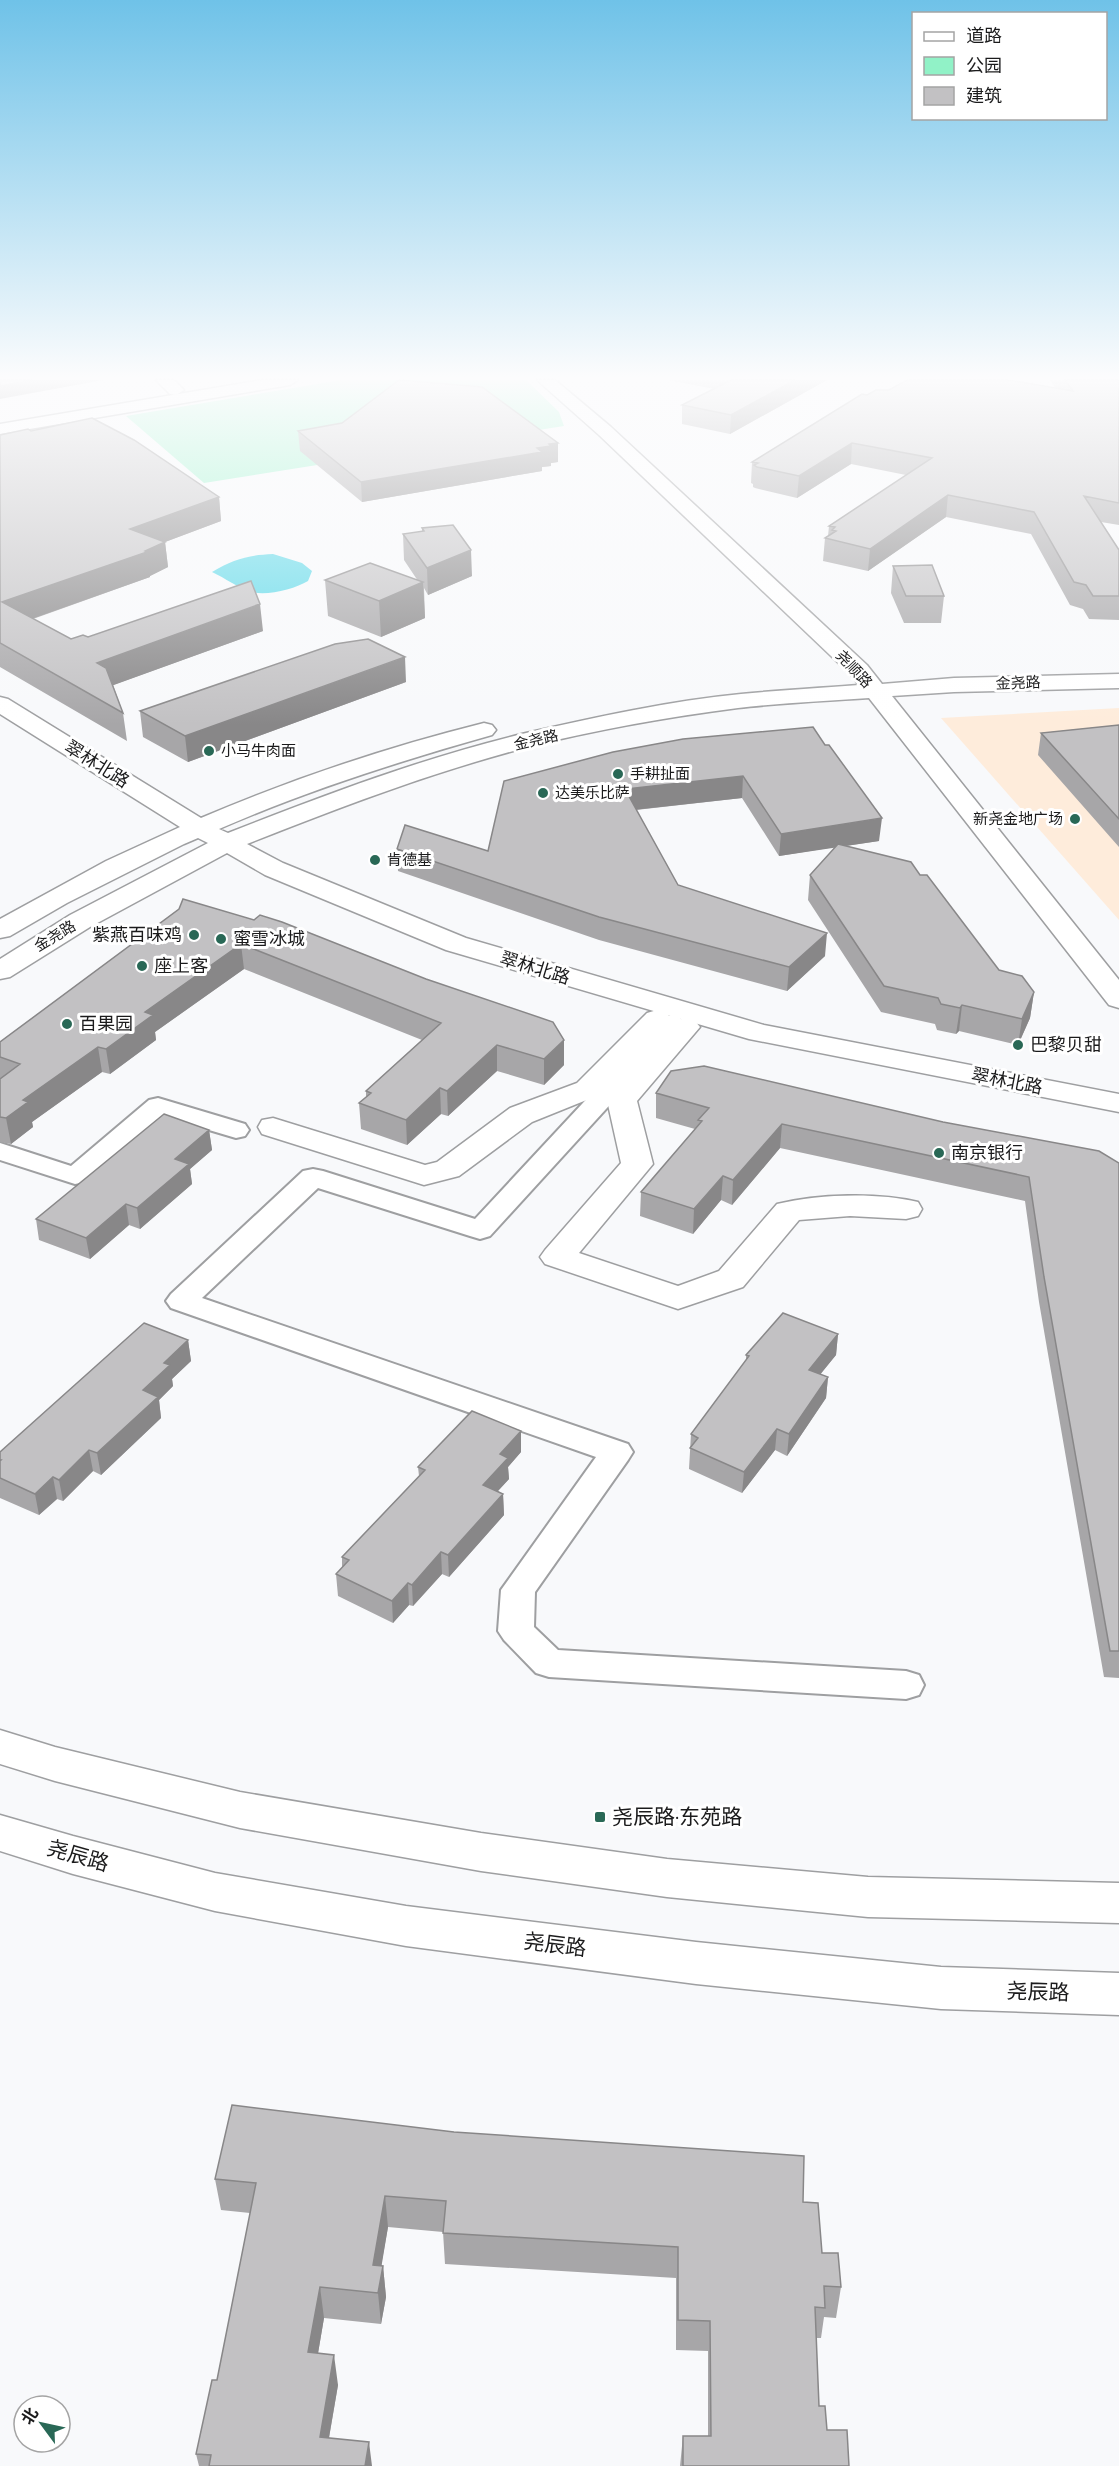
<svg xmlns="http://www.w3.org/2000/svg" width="1119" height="2466" font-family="'Sofia Sans Condensed','Noto Sans SC',sans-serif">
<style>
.commercial{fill:#feecdb}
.green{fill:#91f2c7}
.water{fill:#5ad8e8}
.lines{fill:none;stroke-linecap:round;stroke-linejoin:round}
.pedestrian-casing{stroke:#9e9fa1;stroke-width:4}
.minor-casing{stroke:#9e9fa1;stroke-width:3}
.secondary-casing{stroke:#9e9fa1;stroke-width:3}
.pedestrian{fill:#fff;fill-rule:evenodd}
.minor{fill:#fff;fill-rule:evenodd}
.secondary{fill:#fff;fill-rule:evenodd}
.wall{fill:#a7a6a8}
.shaded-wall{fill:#888788}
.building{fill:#c2c1c3;stroke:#888788;stroke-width:1.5}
.poi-dot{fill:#296856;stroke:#fff;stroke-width:2}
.labels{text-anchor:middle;stroke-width:6;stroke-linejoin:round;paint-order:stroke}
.far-street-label{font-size:15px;fill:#1b1b1c;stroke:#fff}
.far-poi-label{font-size:15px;fill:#1b1b1c;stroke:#fff;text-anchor:start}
.street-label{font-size:18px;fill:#1b1b1c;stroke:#fff}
.poi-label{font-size:18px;fill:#1b1b1c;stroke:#fff;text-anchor:start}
.near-poi-label{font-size:21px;fill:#1b1b1c;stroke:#fff;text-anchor:start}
.near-street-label{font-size:21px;fill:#1b1b1c;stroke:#fff}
</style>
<rect width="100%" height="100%" fill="#f8f9fb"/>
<path class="commercial" d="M1119 708V920L941 718Z"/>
<path class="green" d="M341 380H526L559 412 564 426 204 483 126 416Z"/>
<path class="water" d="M273 554 302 563 312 571 308 581C295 589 267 596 252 592 238 588 225 578 212 572 233 559 249 555 273 554Z"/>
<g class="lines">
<defs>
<path id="pedestrian" d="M671 1015 680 1018 684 1023 680 1028 490 1236 480 1239 470 1236 318 1188 202 1298 628 1444 633 1452 628 1460 535 1592 534 1627 558 1650 906 1671 919 1675 924 1685 919 1695 906 1699 549 1677 536 1673 504 1640 498 1631 501 1590 596 1457 171 1308 166 1301 171 1294 303 1171 313 1169 323 1171 475 1219 662 1018Z
M158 1098 245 1124 249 1130 245 1136 236 1138 162 1116 85 1182 75 1184 0 1160V1143L71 1166 149 1100Z"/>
<path id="minor" d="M156 380H174L184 390 176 395 170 394Z
M657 1010 667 1013 671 1019 599 1095 532 1122 459 1176 424 1185 262 1134 258 1127 262 1120 273 1118 425 1165 437 1162 510 1108 577 1083 647 1013Z
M685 1018 695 1021 700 1027 637 1101 653 1164 579 1253 678 1286 719 1271 777 1204C817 1194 878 1192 918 1202L922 1209 918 1216 906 1219 850 1216 799 1220 743 1287 678 1309 545 1264 540 1257 545 1250 621 1163 607 1100 675 1021Z"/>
<path id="secondary" d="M262 380H298L290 385 0 434V424Z
M537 380H555L611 427 867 665 882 684 954 678 1119 674V688L954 692 892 696 1119 980V1008L1109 1005 869 698C826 701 781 703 738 708 669 717 599 729 532 746 435 771 340 807 247 844L283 863 466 938 764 1025 1119 1094V1112L749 1039 446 950 265 875 227 853 90 927 10 977 0 979V959L70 915 208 843 198 838 184 844 67 903 10 936 0 938V919L106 861 180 827 0 714V697L8 699 201 818C292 779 388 747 484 723L492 725 496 730 492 735C400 761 308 790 219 829L228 833C325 795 425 757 526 733 596 717 669 701 741 694 781 690 820 688 859 685L851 675 599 435Z
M0 1730 55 1747 240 1792 481 1833 667 1859 868 1877 1119 1883V1923L868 1917 667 1897 481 1871 240 1828 55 1781 0 1764Z
M0 1815 73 1836 215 1873 406 1906 696 1942 941 1967 1119 1973V2015L941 2009 696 1984 406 1946 215 1911 73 1874 0 1851Z"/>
</defs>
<use href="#pedestrian" class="pedestrian-casing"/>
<use href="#minor" class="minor-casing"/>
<use href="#secondary" class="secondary-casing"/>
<use href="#pedestrian" class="pedestrian"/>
<use href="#minor" class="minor"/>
<use href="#secondary" class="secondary"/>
</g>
<path class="wall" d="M668 380H827L730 434 682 424V405L714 389Z
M1050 380H1119V525L1101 522 1119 550V620L1089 619 1083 609 1070 605 1031 534 946 517 868 571 823 561 825 538 828 536 829 526 906 475 851 464 797 498 755 488 753 487V484L751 483 752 462 867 395 889 390 1055 388Z
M31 431 219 497 221 521 165 542 168 567 150 576V577L33 619 71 639 88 637 263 631 113 685 123 713 127 741 0 667V435Z
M298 431 558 462 551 463V466L542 467V471L362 502 300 451Z
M422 528 472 576 428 595 424 588 425 618 381 637 328 616 325 580 418 581 404 560 403 534 422 532Z
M893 566 944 596 941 623H904L891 593Z
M406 682 188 762 143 737 140 711Z
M1119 725V847L1038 755 1041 733Z
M683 739 879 841 845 846 920 875 999 970 1034 992 1030 1018 1018 1045 959 1031 956 1034 937 1030 935 1024 881 1012 808 900 810 875 835 847 779 856 742 798 636 810 678 885 825 956 787 991 599 940 398 871 397 849 488 851Z
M179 909 564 1065 544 1085 497 1071 448 1116 441 1114 407 1145 361 1129 359 1103 366 1097V1091L422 1040 244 969 155 1032 156 1040 110 1074 102 1072 32 1122 33 1127 11 1144 0 1142V1042Z
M656 1093 943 1122 1119 1163V1678L1104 1677 1039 1302 1025 1201 780 1148 732 1205 721 1200 693 1234 640 1216 641 1192 695 1129 656 1118Z
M209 1130 212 1150 190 1169 192 1184 140 1229 129 1225 90 1259 39 1240 36 1219Z
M838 1334 836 1355 820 1374 828 1377 826 1398 787 1456 775 1450 742 1493 689 1469 691 1434 746 1361V1355Z
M188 1340 191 1361 172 1379 173 1386 159 1400 161 1418 101 1475 93 1471 63 1501 57 1499 39 1515 0 1498V1452Z
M521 1452 508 1467 509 1479 498 1491 503 1494 504 1515 449 1577 442 1574 413 1606 409 1605 393 1623 338 1596 336 1574 342 1568V1557L419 1476 418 1467Z
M215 2179 803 2202 822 2253 841 2287 836 2318 824 2317 821 2338H816L819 2406 827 2430 849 2466H680L683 2436H708V2351L676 2350V2278L445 2264 443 2232 388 2227 381 2266H383L386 2297 381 2324 324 2318 318 2353 338 2385 329 2438 372 2466H199L196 2454 217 2380 250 2213 221 2210Z"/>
<path class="shaded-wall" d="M32 380H103L0 399V386Z
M795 380H827L730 434 731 415Z
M558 443V462L551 463V466L542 467V471L362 502 361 482 537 448 549 444Z
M852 443 851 464 797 498 799 476Z
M948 495 946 517 868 571 870 549Z
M219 497 221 521 165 542 168 567 150 576V577L6 628 2 602 145 551 130 529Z
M471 550 472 576 428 595 427 568Z
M423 582 425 618 381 637 379 601Z
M260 604 263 631 100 690 97 663Z
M405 657 406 682 188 762 185 736Z
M743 776 742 798 624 811 625 789Z
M882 818 879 841 779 856 781 834Z
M827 933 825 956 787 991 789 967Z
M241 944 244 969 155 1032 156 1040 110 1074 106 1049 145 1012Z
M1034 992 1030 1018 1018 1045 1022 1019Z
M962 1005 959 1031 956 1034 960 1008Z
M564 1040V1065L544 1085V1059Z
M497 1045V1071L448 1116 447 1091Z
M98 1047 102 1072 32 1122 33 1127 11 1144 6 1118 23 1100Z
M440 1088 441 1114 407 1145 406 1120Z
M782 1124 780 1148 732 1205 733 1180Z
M209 1130 212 1150 190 1169 192 1184 140 1229 137 1208 175 1159Z
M723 1176 721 1200 693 1234 694 1209Z
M126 1204 129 1225 90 1259 86 1238Z
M838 1334 836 1355 807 1391 809 1370Z
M188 1340 191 1361 172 1379 173 1386 159 1400 161 1418 101 1475 97 1453 143 1390 164 1363Z
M828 1377 826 1398 787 1456 789 1434Z
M777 1429 775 1450 742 1493 744 1472Z
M521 1431V1452L508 1467 509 1479 484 1506 483 1485 500 1454Z
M89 1450 93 1471 63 1501 59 1480Z
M53 1477 57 1499 39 1515 35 1494Z
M503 1494 504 1515 449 1577 448 1555Z
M441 1552 442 1574 413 1606 412 1585Z
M408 1583 409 1605 393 1623 392 1601Z
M385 2196 388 2227 377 2293 373 2265Z
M383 2266 386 2297 381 2324 378 2293Z
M320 2287 324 2318 313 2383 308 2352Z
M334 2355 338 2385 324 2466 320 2437Z
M369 2442 372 2466H365Z"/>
<path class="building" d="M0 380H32L0 386Z
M399 380 482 387 558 443 549 444 551 446 537 448 542 452 361 482 298 431 342 423Z
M731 380H795L731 415 682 405Z
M907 380H1008L1073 391 1065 380H1119V503L1084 496 1119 550V596H1093L1086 585 1074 582 1034 512 948 495 870 549 825 538 836 531 832 530 835 527 829 526 932 458 852 443 799 476 757 467 754 465 758 463 752 462 862 394 867 395 876 390H889Z
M92 418 134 440 219 497 130 529 165 542 145 551 147 552 2 602 71 639 83 635 88 637 251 581 260 604 97 663 106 668 123 713 0 643V435L28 429 31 431Z
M453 525 471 550 427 568 403 534 424 531 422 528Z
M370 563 423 582 379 601 325 580Z
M932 565 944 596H906L893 566Z
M368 639 405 657 185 736 140 711 335 644Z
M1119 725V819L1041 733Z
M813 727 825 745H829L882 818 781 834 743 776 625 789 678 885 827 933 789 967 599 917 397 849 405 825 488 851 504 781 613 752 683 739Z
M838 844 911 862 920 875H927L999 970 1022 976 1034 992 1022 1019 962 1005 960 1008 941 1004 938 998 884 986 810 875Z
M183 899 254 920 260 915 282 922 426 979 553 1022 564 1040 544 1059 497 1045 447 1091 440 1088 406 1120 359 1103 371 1093 366 1091 441 1023 241 944 145 1012 153 1015 106 1049 98 1047 23 1100 28 1102 6 1118 0 1117V1079L20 1064 0 1057V1042L179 909Z
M704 1066 943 1122 1099 1151 1119 1163V1651H1110L1044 1277 1029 1177 782 1124 733 1180 723 1176 694 1209 641 1192 702 1121 698 1120 709 1108 656 1093 671 1071Z
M164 1114 209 1130 175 1159 189 1164 137 1208 126 1204 86 1238 36 1219Z
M783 1313 838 1334 809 1370 828 1377 789 1434 777 1429 744 1472 690 1448 698 1438 691 1434 749 1356 746 1355Z
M144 1323 188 1340 164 1363 170 1365 143 1390 158 1397 97 1453 89 1450 59 1480 53 1477 35 1494 0 1478V1461L1 1460H0V1452Z
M472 1411 521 1431 500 1454 508 1458 483 1485 503 1494 448 1555 441 1552 412 1585 408 1583 392 1601 336 1574 349 1560 342 1557 425 1470 418 1467Z
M232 2105 454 2132 804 2156 803 2202 818 2203 822 2253H838L841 2287 824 2286 825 2308 815 2307 819 2406H825L827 2430H847L849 2466H683V2436H711L710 2321 678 2320V2247L443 2233 446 2201 385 2196 373 2265 383 2266 378 2293 320 2287 308 2352 334 2355 320 2437 369 2442 365 2466H209L211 2455 196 2454 212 2380H217L256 2183 215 2179Z"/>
<linearGradient id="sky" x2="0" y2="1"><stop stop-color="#6fc2e8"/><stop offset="0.52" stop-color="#fcfcfd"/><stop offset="1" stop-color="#fcfcfd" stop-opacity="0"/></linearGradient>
<rect width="1119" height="725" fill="url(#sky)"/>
<g class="poi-dot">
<circle cx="209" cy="751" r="6"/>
<circle cx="618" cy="774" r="6"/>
<circle cx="543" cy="793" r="6"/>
<circle cx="1075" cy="819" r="6"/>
<circle cx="375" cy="860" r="6"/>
<circle cx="194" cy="935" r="6"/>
<circle cx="221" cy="939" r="6"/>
<circle cx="142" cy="966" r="6"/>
<circle cx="67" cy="1024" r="6"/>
<circle cx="1018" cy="1045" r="6"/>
<circle cx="939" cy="1153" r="6"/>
<rect x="594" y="1811" width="12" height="12" rx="3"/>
</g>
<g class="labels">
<g class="far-street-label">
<text transform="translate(854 669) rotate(47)" y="5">尧顺路</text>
<text transform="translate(1018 683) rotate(-2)" y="5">金尧路</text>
<text transform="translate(536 740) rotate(-13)" y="5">金尧路</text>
<text transform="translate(55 936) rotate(-31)" y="5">金尧路</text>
</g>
<g class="far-poi-label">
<text x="221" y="756">小马牛肉面</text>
<text x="630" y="779">手耕扯面</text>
<text x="555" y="798">达美乐比萨</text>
<text x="1063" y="824" text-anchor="end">新尧金地广场</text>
<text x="387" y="865">肯德基</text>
</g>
<g class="street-label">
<text transform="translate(97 764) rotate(32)" y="6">翠林北路</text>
<text transform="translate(535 968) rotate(17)" y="6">翠林北路</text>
<text transform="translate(1007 1081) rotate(11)" y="6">翠林北路</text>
</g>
<g class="poi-label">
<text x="182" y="941" text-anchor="end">紫燕百味鸡</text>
<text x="233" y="945">蜜雪冰城</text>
<text x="154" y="972">座上客</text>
<text x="79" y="1030">百果园</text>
<text x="1030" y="1051">巴黎贝甜</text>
<text x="951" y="1159">南京银行</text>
</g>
<g class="near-poi-label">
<text x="612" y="1824">尧辰路·东苑路</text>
</g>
<g class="near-street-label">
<text transform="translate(78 1856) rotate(16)" y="7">尧辰路</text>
<text transform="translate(555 1945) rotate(7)" y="7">尧辰路</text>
<text transform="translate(1038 1992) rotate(2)" y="7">尧辰路</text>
</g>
</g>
<rect x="912" y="12" width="195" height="108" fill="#ffffff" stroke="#a4a4a4" stroke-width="1.5"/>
<rect x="924" y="32" width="30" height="9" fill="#ffffff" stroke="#a4a4a4" stroke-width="1.5"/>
<text x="966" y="42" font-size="18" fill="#1b1b1c">道路</text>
<rect x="924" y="57" width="30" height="18" fill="#91f2c7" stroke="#a4a4a4" stroke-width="1.5"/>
<text x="966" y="72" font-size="18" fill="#1b1b1c">公园</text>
<rect x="924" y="87" width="30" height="18" fill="#c2c1c3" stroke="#a4a4a4" stroke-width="1.5"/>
<text x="966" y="102" font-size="18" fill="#1b1b1c">建筑</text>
<g transform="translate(42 2424) rotate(303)"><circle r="28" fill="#ffffff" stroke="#a4a4a4" stroke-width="1.5"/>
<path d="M0-4.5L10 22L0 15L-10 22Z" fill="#296856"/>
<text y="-9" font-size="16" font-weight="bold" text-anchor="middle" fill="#1b1b1c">北</text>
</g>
</svg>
